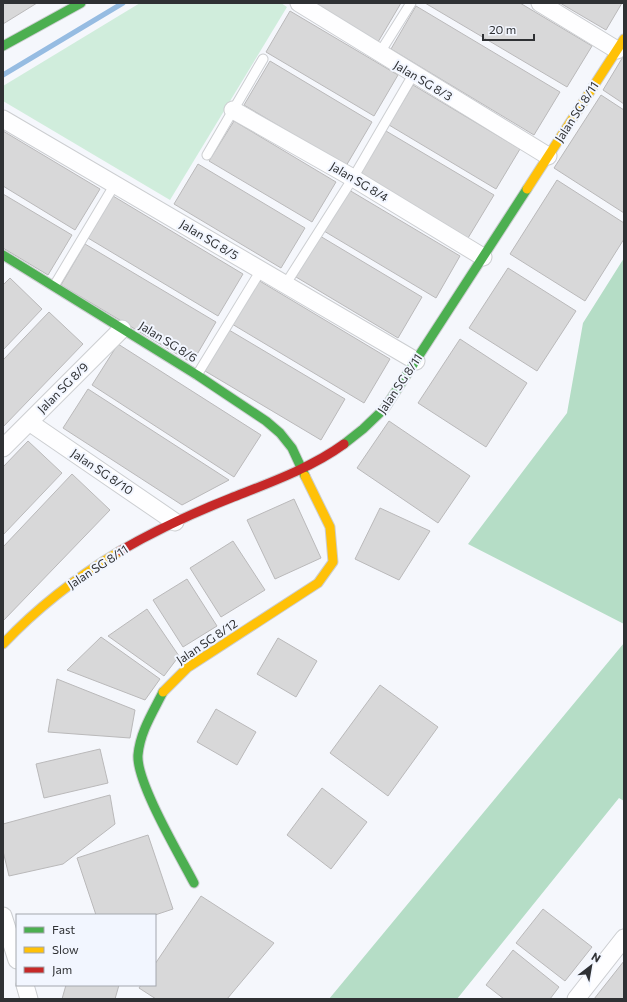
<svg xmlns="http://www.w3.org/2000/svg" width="627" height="1002" font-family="Commissioner,sans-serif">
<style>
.green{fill:#d0eddc}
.forest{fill:#b5ddc6}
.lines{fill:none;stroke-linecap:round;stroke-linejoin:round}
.stream{stroke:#96bce2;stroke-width:5}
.building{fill:#d8d8d9;stroke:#bab9ba}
.lane-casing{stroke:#ccced1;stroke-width:11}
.street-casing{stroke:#ccced1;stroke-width:19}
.fast-casing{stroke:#ccced1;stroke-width:11}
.slow-casing{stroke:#ccced1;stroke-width:11}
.jam-casing{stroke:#ccced1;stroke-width:11}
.lane{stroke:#fefeff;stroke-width:9}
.street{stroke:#fefeff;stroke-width:17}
.fast{stroke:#4caf50;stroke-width:9}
.slow{stroke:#ffc107;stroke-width:9}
.jam{stroke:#c62828;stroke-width:9}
.labels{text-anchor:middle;stroke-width:4;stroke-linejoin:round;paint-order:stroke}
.street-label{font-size:12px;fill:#2f3134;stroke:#f2f6ff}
</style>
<rect width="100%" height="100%" fill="#f5f7fc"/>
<path class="green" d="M140 3H281L287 7 170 200 3 101V86Z"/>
<path class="forest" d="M624 258V624L468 544 567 413 583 323Z
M624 643V801L619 798 457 999H329Z"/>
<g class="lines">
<path class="stream" d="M3 75 123 3"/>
</g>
<path class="building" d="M3 3H37L3 24Z
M314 3H401L378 42Z
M425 3H520L592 46 567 87Z
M560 3H622L606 30Z
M416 6 560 92 534 135 391 49Z
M290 11 398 75 374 116 266 52Z
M624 55V104L603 90Z
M270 61 372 122 346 166 244 105Z
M413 85 520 149 496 189 389 125Z
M601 95 624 110V213L554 168Z
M234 121 336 182 312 222 209 161Z
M3 131 100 189 75 230 3 186Z
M386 131 494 195 468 238 360 173Z
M198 164 305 228 281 268 174 204Z
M557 180 624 223V239L585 301 510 254Z
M349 190 460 256 436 298 324 231Z
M3 194 72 235 48 275 3 248Z
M113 196 243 274 218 316 88 238Z
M320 236 422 297 398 338 296 277Z
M85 244 216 322 192 363 61 285Z
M508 268 576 311 537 371 469 328Z
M10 278 42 309 3 350V285Z
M258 280 390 359 364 403 232 324Z
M49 312 83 344 3 427V360Z
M229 330 345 399 321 440 205 371Z
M460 339 527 383 486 447 418 403Z
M118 344 261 435 234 477 92 385Z
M88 389 229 480 182 505 63 428Z
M389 421 470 476 438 523 357 468Z
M28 441 62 473 3 535V467Z
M72 474 110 510 3 621V547Z
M294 499 321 558 275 579 247 520Z
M380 508 430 531 399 580 355 559Z
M233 541 265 590 221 617 190 568Z
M187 579 217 626 183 647 153 600Z
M147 609 179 656 164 676 108 636Z
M101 637 160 679 145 700 67 670Z
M278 638 317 661 296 697 257 674Z
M57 679 135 710 130 738 48 732Z
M380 685 438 727 388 796 330 753Z
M216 709 256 732 237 765 197 742Z
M100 749 108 783 44 798 36 764Z
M322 788 367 822 331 869 287 835Z
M110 795 115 824 63 864 9 876 3 851V824Z
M148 835 173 909 155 915H96L77 858Z
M201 896 274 943 227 999H156L139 988 141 985H155V964Z
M543 909 592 947 565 981 516 943Z
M513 950 559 987 550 999H504L486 985Z
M624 961V999H594Z
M66 985H119L115 999H62Z"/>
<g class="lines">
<defs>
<path id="lane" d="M379 54 411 3
M207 155 263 59
M285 285 353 178 413 75
M54 286 115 184
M197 375 261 270"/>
<path id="street" d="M299 3 548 156
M540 3 617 50
M233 110 353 178 483 257
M3 119 416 361
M29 422 175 522
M3 448 122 329
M3 916 17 960
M25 985 29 999
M576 999 624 938"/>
<path id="fast" d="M3 46 81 3
M3 255 197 375 266 421 280 433 292 448 305 476
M344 444 363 429 385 408 527 189
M163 692C153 712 140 732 138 755 136 782 180 856 194 883"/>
<path id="slow" d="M527 189 624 39
M3 644C38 607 77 577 120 551
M163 692 187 668 318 583 333 562 330 527 305 476"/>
<path id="jam" d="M120 551C156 530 193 513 231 498 269 483 311 468 344 444"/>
</defs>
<use href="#lane" class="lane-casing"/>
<use href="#street" class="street-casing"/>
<use href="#fast" class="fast-casing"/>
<use href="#slow" class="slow-casing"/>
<use href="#jam" class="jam-casing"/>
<use href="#lane" class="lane"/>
<use href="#street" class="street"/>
<use href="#fast" class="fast"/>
<use href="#slow" class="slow"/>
<use href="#jam" class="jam"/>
</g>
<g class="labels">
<g class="street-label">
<text transform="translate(423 81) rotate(31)" y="4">Jalan SG 8/3</text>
<text transform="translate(577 112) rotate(-57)" y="4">Jalan SG 8/11</text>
<text transform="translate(359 182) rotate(31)" y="4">Jalan SG 8/4</text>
<text transform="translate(209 240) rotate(31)" y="4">Jalan SG 8/5</text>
<text transform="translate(168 342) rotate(32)" y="4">Jalan SG 8/6</text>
<text transform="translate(400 384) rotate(-56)" y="4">Jalan SG 8/11</text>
<text transform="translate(63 388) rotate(-45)" y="4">Jalan SG 8/9</text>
<text transform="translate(102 472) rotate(34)" y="4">Jalan SG 8/10</text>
<text transform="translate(98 567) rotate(-33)" y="4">Jalan SG 8/11</text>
<text transform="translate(207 642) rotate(-34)" y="4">Jalan SG 8/12</text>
</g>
</g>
<rect width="627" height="1002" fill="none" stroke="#2f3134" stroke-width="8"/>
<rect x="16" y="914" width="140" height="72" fill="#f2f6ff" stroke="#a4a7ae"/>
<rect x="24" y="927" width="20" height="6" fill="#4caf50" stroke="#a4a7ae"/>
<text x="52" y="934" font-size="12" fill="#2f3134">Fast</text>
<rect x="24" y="947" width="20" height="6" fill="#ffc107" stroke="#a4a7ae"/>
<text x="52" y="954" font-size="12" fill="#2f3134">Slow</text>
<rect x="24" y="967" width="20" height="6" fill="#c62828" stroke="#a4a7ae"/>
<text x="52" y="974" font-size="12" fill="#2f3134">Jam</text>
<g transform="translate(591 966) rotate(31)" stroke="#f2f6ff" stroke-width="3" paint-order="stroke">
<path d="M0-3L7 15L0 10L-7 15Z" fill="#2f3134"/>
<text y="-6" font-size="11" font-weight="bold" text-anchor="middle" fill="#2f3134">N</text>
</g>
<path d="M483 34v6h51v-6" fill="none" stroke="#2f3134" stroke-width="2"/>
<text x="489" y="34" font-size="12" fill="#2f3134" stroke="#f2f6ff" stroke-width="3" paint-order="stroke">20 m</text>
</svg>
